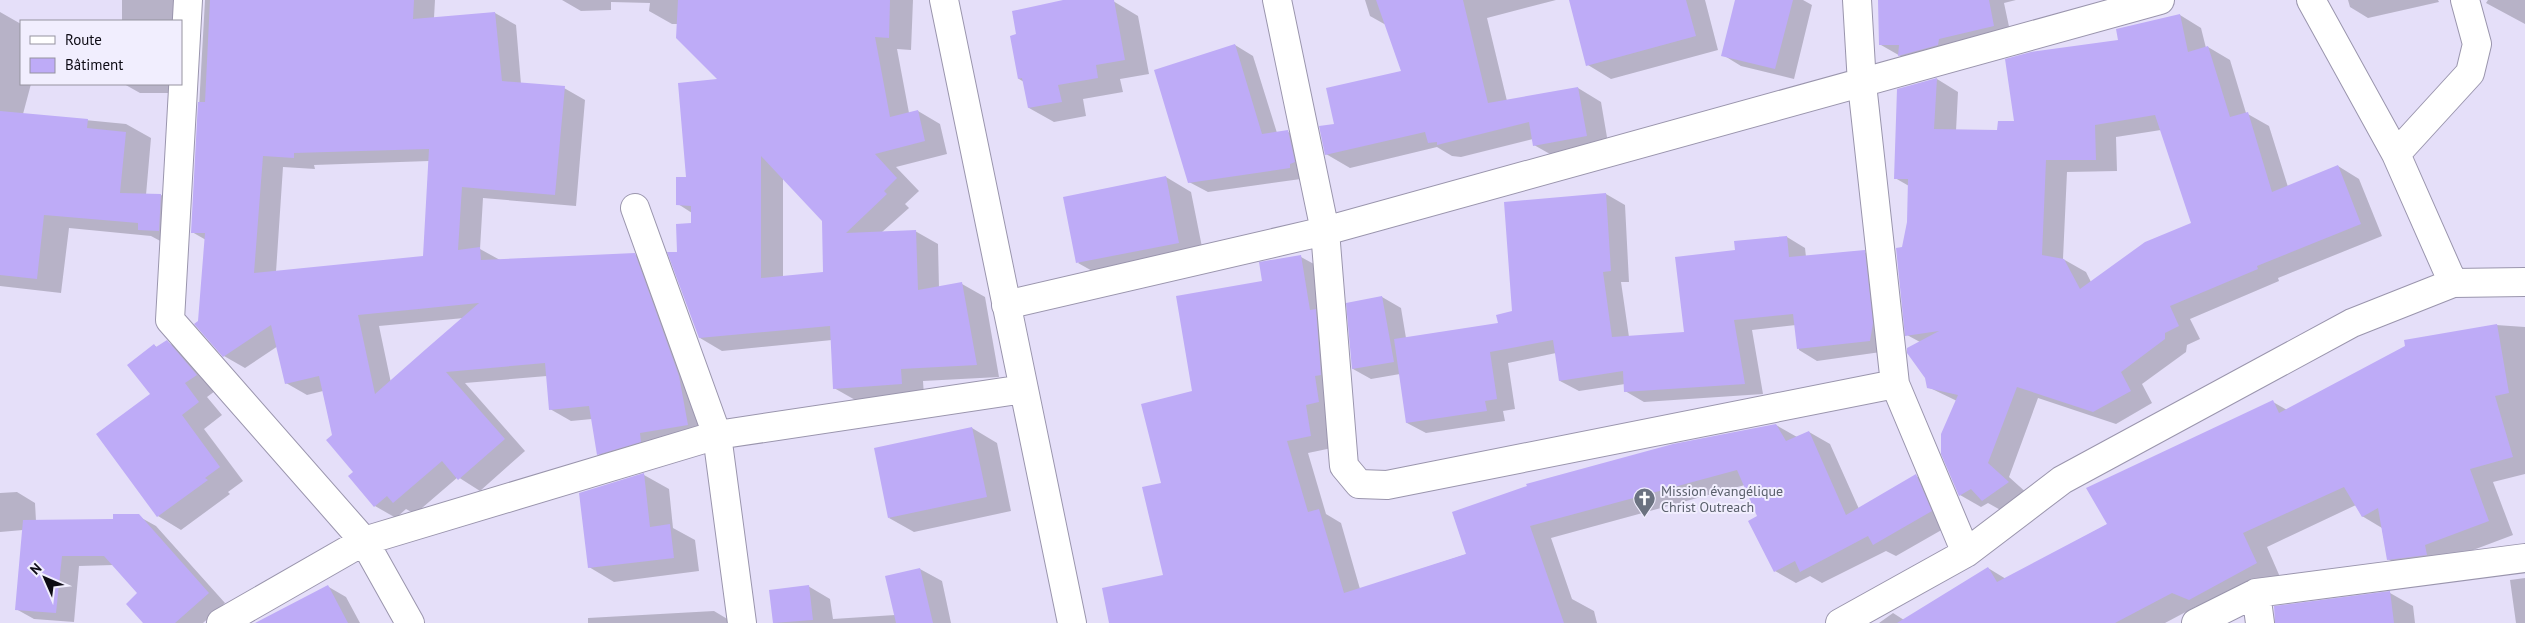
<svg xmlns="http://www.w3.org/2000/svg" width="2525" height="623" font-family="'PT Sans',sans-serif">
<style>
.shadow{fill:#0003;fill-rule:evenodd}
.building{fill:#beabf7;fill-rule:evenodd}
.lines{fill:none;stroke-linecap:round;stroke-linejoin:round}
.minor-casing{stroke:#9a95ad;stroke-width:30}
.minor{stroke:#fff;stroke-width:28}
.labels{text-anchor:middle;stroke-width:4;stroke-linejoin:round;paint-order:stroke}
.worship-label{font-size:14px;fill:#5b616d;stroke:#f1eefe;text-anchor:start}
</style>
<rect width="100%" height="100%" fill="#e5dff9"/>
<path class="shadow" d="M122 0H193L186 93H140L124 84H181V21H122Z
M205 0H435L434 18 495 13 516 25 521 84 564 88 585 100 576 206 483 198 480 249 500 260 634 254 655 266 708 437 619 466 598 454 592 419 571 421 550 409 547 376 465 383 525 451 480 491 458 477 415 514 406 509 396 518 375 506 333 436 323 391 307 395 286 383 278 346 245 368 224 356 199 321 206 240 192 232ZM429 161 424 257 276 272 283 167 315 169 314 165ZM464 318 391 383 379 326Z
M562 0H913L911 50 897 49 909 113 918 111 940 124 947 154 896 167 919 191 905 204 909 208 882 232 915 231 938 244 939 288 962 284 985 297 999 377 923 381 924 396 857 401 834 388 832 340 722 351 700 338 678 253 692 224V213L678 204 720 80 678 24H672L649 11 650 3 611 2V10L581 11ZM783 178 823 220 824 273 783 277Z
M1071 0 1113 1 1138 16 1149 74 1120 79 1123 92 1083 99 1086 116 1054 122 1029 108 1024 82 1019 79 1018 35Z
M1365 0H1556L1487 18 1507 101 1578 88 1601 102 1609 149 1557 158 1534 145 1533 139 1461 157 1452 156 1437 147 1350 168 1326 154 1336 125 1402 72 1386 25 1370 16Z
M1571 0H1705L1718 50 1611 79 1588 65Z
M1736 0H1803L1812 5 1794 79 1741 66 1723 55Z
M1879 0H2016L2004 3 2011 36 1916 65 1881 45Z
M2348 0H2438L2439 2 2368 18 2350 7Z
M2488 0H2525V24L2486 3Z
M0 12 21 24V84H31L23 114 126 124 151 138 146 195H161L186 209 164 243 151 236 69 228 61 293 0 286Z
M2180 15 2201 28 2206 48 2208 47 2230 60 2246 113 2269 126 2288 187 2338 166 2359 179 2382 236 2278 278 2279 281 2190 319 2200 339 2187 345 2186 352 2142 384 2152 403 2116 424 2038 398 2009 477 2029 495 2004 512 1988 503 1981 507 1960 495 1957 401 1928 387 1920 342 1907 335 1903 248 1908 222 1909 186 1895 178 1937 79 1958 92 1956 131H1999L2015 123 2120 41ZM2161 130 2192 223 2091 282 2086 272 2063 259 2067 172 2117 171 2116 137Z
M1235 45 1253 56 1277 133 1288 132 1306 142 1308 178 1208 192 1189 182Z
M1166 177 1191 192 1204 257 1103 277 1078 263Z
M1606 194 1625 205 1629 282H1621L1629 337 1686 334 1736 251 1787 237 1805 248 1806 257 1864 252 1883 262 1888 351 1817 361 1799 350 1796 325 1752 330 1763 394 1644 402 1625 391V384L1579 391 1560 381 1556 353 1508 363 1515 409 1503 411 1505 421 1426 433 1407 423 1400 374 1371 379 1353 369 1348 304 1382 297 1401 308 1406 338 1499 324 1514 312Z
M1301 257 1323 269 1332 448 1308 453 1326 514 1341 523 1360 589 1467 554 1453 513 1776 425 1797 437 1809 432 1830 444 1859 509 1916 476 1937 488 1952 524 1896 556 1886 551 1822 583 1810 576 1796 583 1775 571 1759 517 1745 485 1551 538 1572 599 1594 611 1597 623H1122L1164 576 1162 484 1193 392 1264 282Z
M2496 325 2525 327V474L2493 482 2513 535 2412 573 2388 559 2382 528 2362 516 2356 505 2267 547 2280 577 2214 613 2197 606 2165 623H1879L1893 613 1904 620 1988 568 2006 579 2108 524 2273 402 2287 410Z
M167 342 191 355 219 388 207 397 222 415 204 429 243 481 228 492 230 494 181 530 158 516 98 434 152 394 154 345 158 348Z
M972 428 997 443 1011 511 914 532 889 518Z
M644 475 669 489 673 528 695 540 699 571 614 582 589 567Z
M17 492 35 503 36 521 115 520 138 516 156 526 225 603 203 623H145L139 593 114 565 79 566 74 622 34 619 16 609 23 530 0 532V493Z
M920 569 942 581 951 623H774L770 591 808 586 830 599 833 619 895 615Z
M2525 578V623H2516L2510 580Z
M327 586 346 597 360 623H265Z
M2390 593 2413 606 2415 623H2294Z
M714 611 734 623H588V618Z"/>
<path class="building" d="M210 0H414L413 19 495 12 502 81 565 86 555 195 462 187 458 250 480 247 481 260 635 253 679 376 688 425 640 433 641 442 597 455 589 406 549 410 545 363 446 372 505 439 458 480 442 461 393 503 387 496 374 507 348 476 353 472 326 440 332 435 319 376 285 384 271 325 223 357 194 324 198 321 205 233H191L198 102H205ZM429 149 423 256 254 273 263 156 294 158V153ZM479 303 426 349 375 394 358 315Z
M678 0H890L889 38 875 37 890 117 918 110 925 141 875 154 897 178 884 191 887 194 846 233 916 230 918 290 962 282 977 365 901 369 902 384 833 389 830 326 699 338 667 252H677L676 224 691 223V206L676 205V177H686L678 83 717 79 676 38ZM761 156 822 221 823 272 761 278Z
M1063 0H1114L1125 60 1096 65 1098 78 1058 85 1062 102 1028 108 1022 78 1018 79 1010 36 1016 34 1012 11Z
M1376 0H1463L1488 103 1578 87 1587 136 1533 146 1529 122 1437 145V142L1428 143 1425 132 1325 155 1319 126 1334 124 1326 88 1401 71Z
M1569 0H1686L1696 36 1586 66Z
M1735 0H1793L1775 69 1721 56Z
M1878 0H1989L1994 26 1939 39 1938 45 1898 56 1899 45H1879Z
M2180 14 2188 52 2208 46 2230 117 2248 112 2272 192 2338 165 2361 224 2257 266 2258 269 2170 306 2179 326 2165 333V339L2121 372 2131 391 2093 412 2017 387 1988 463 2009 482 1982 501 1971 489 1959 496 1941 454V434L1958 395 1927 388 1925 378 1907 353V348L1939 331 1905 336 1896 248 1902 247 1907 222 1908 179H1894L1897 89 1937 78 1934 129 1997 130 1998 121H2014L2005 59 2031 52 2118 40 2116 29ZM2155 115 2191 223 2145 242 2080 289 2064 259 2042 255 2046 160H2096L2095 125Z
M1235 44 1262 134 1288 130 1295 162 1290 164V168L1188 183 1154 70Z
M0 111 88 119 87 128 126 132 120 193 161 194 159 231 138 230V223L44 215 37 279 0 275Z
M1166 176 1179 243 1076 263 1063 197Z
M1606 193 1611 271 1603 272 1612 337 1684 332 1675 257 1735 250 1734 241 1787 236 1789 257 1865 250 1873 323 1870 341 1797 349 1793 314 1734 320 1745 384 1624 392 1623 371 1559 381 1553 340 1490 352 1497 399 1485 401 1487 411 1406 423 1394 339 1498 323 1496 315 1512 311 1504 202Z
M1301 255 1310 310 1316 309 1321 375 1315 376 1319 402 1306 405 1311 436 1287 441 1308 512 1319 509 1344 593 1466 554 1452 512 1527 486 1526 484 1673 444 1776 424 1786 441 1809 431 1846 515 1916 474 1932 511 1873 545 1868 536 1800 572 1795 561 1774 572 1748 521 1757 516 1737 470 1530 526 1564 623H1109L1102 588 1163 575 1142 487 1161 483 1141 404 1192 391 1176 296 1262 281 1259 262Z
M1382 296 1394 362 1352 369 1346 303Z
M2497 324 2509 393 2495 396 2513 457 2470 469 2489 521 2425 545 2427 555 2387 560 2378 508 2362 517 2344 487 2243 533 2257 563 2189 600 2172 593 2115 623H1897L1988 567 1997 582 2107 524 2086 488 2273 400 2279 413 2405 346 2404 340Z
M167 340 197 375 185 383 199 402 182 415 220 467 205 478 208 480 157 517 96 434 150 394 127 365 154 344 156 347Z
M972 427 987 497 888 518 874 448Z
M644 473 650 527 670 524 674 558 588 568 579 493Z
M113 514H139L209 593 175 623H143L126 604 137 593 104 556H62L56 613 15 610 23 520 113 519Z
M920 568 933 623H896L885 576Z
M328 585 348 623H255Z
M809 585 813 620 773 623 769 590Z
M2390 591 2394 623H2275L2274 606Z"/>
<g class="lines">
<defs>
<path id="minor" d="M188 0 170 320 364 541 410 623
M944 0 1072 623
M1277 0 1325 231 1344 466 1359 484 1387 485 1895 384
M1857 0 1862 84 1895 384 1966 553
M2311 0 2396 154 2453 283
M2396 154 2470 73 2477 44 2465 0
M635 208 717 435 742 623
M1006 305 1325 231 2160 0
M2256 593 2260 623
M221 623 364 541 717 435 1024 389
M1840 623 1966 553 2062 480 2352 323 2453 283 2525 282
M2196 623 2256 593 2525 558"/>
</defs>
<use href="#minor" class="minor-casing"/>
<use href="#minor" class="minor"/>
</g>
<defs>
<symbol id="church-pin" viewBox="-11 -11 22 30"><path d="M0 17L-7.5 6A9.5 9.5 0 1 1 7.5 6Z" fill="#6b7280" stroke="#f1eefe"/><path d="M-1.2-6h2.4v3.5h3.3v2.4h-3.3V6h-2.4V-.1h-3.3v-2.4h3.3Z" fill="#fff"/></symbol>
</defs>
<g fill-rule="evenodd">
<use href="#church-pin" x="1632" y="486" width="25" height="34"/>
</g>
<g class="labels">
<g class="worship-label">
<text x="1661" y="496">Mission évangélique<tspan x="1661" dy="16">Christ Outreach</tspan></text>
</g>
</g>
<rect x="20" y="20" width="162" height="65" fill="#f1eefe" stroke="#9693a0"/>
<rect x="30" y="36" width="25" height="8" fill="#ffffff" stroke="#9693a0"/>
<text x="65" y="45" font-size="15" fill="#0d0b14">Route</text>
<rect x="30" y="58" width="25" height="15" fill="#beabf7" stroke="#9693a0"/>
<text x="65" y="70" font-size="15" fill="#0d0b14">Bâtiment</text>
<g transform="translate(45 578) rotate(315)" stroke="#f1eefe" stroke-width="4" paint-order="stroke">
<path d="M0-4L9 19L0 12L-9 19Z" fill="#0d0b14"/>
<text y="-8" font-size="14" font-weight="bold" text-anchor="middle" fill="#0d0b14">N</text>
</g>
</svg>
